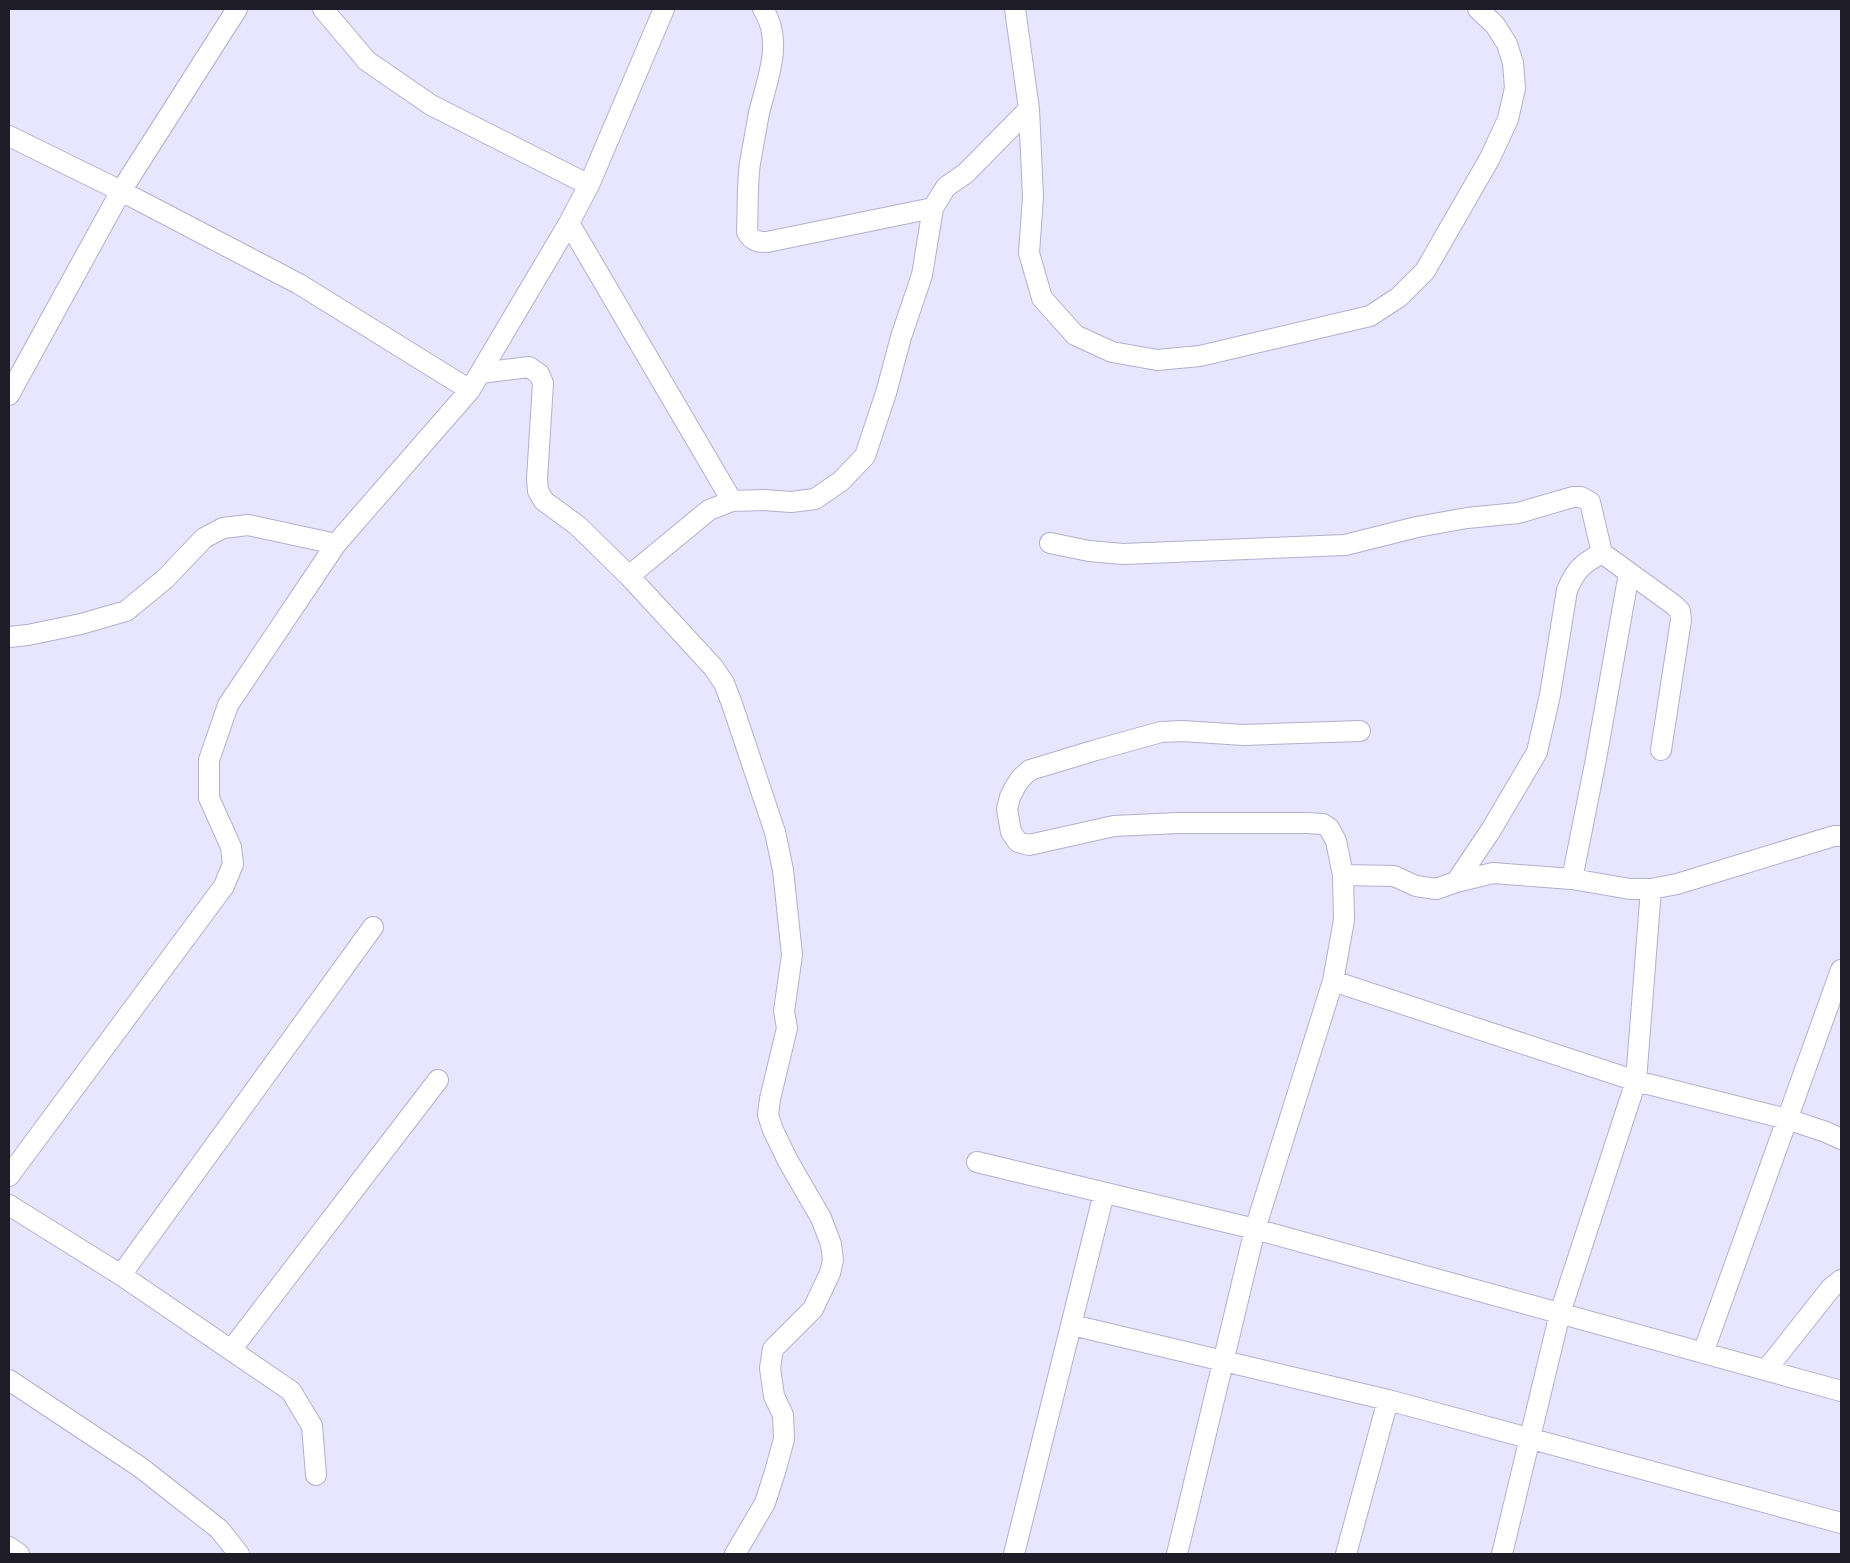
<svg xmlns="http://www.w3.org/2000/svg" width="1850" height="1563" font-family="Georgia,serif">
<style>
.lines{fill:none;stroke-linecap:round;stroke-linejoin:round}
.street-casing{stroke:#b4afce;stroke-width:22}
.street{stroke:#fff;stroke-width:20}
</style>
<rect width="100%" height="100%" fill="#e8e5fe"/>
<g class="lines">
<defs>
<path id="street" d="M323 9 367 61 431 105 589 185
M763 9C784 41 767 80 759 113 756 129 753 146 750 163 747 185 748 209 747 232 752 241 757 242 767 242L933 208
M1015 9 1029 109 1033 197 1029 253 1042 298 1075 335 1112 352 1157 360 1200 356 1370 316 1399 297 1425 271 1490 158 1508 119 1515 88 1513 63 1507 44 1495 25 1478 9
M9 136 121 191 299 284 470 390
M569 223 732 501
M480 373 529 367 539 374 543 383 537 479 538 491 544 501 578 526 629 576 713 667 724 683 732 704 775 832 783 870 792 955 784 1011 787 1028 770 1099 768 1115 773 1130 788 1161 821 1218 831 1244 833 1260 830 1273 813 1309 773 1349 770 1368 774 1396 783 1415 784 1439 775 1472 765 1503 735 1554
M9 395 121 191 237 9
M1050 543 1089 551 1123 554 1345 545 1417 527 1467 518 1518 513 1573 497H1581L1590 502 1602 553 1674 605 1680 611 1681 620 1661 750
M629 576 709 510 732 501 764 500 791 502 815 499 841 481 865 456 886 393 901 337 922 275 933 208 946 187 966 173 1029 109
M9 637 28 635 81 624 126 611 165 579 204 538 223 528 248 525 336 544
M1343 875 1394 876 1416 886 1436 889 1456 882 1493 873 1572 879 1630 889H1651L1677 884 1834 836H1841
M1572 879 1596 759 1629 573
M1456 882 1491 830 1537 752 1550 695 1567 590C1576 569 1582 564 1602 553
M1333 981 1636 1081 1787 1119 1826 1132 1841 1139
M977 1162 1255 1229 1841 1391
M9 1176 224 886 233 864 231 847 209 798V760L228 705 336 544 470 390 569 223 589 185 664 9
M9 1205 121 1275 291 1391 312 1426 316 1475
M121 1275 373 927
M1072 1325 1388 1400 1841 1523
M231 1350 438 1080
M1703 1353 1841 970
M1766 1370 1831 1288 1841 1280
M9 1380 140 1467 219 1529 239 1554
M9 1547 19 1554
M1014 1554 1104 1193
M1177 1554 1255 1229 1333 981 1344 920 1343 875 1336 841 1329 828 1323 824 1307 823H1178L1114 826 1029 845 1018 842 1011 832 1007 809 1010 797 1015 787 1021 778 1030 770 1096 750 1161 732 1182 731 1244 735 1360 731
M1346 1554 1388 1400
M1502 1554 1560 1313 1636 1081 1651 889"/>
</defs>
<use href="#street" class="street-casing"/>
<use href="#street" class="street"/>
</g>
<rect width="1850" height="1563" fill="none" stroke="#1e1c27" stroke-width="20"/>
</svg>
